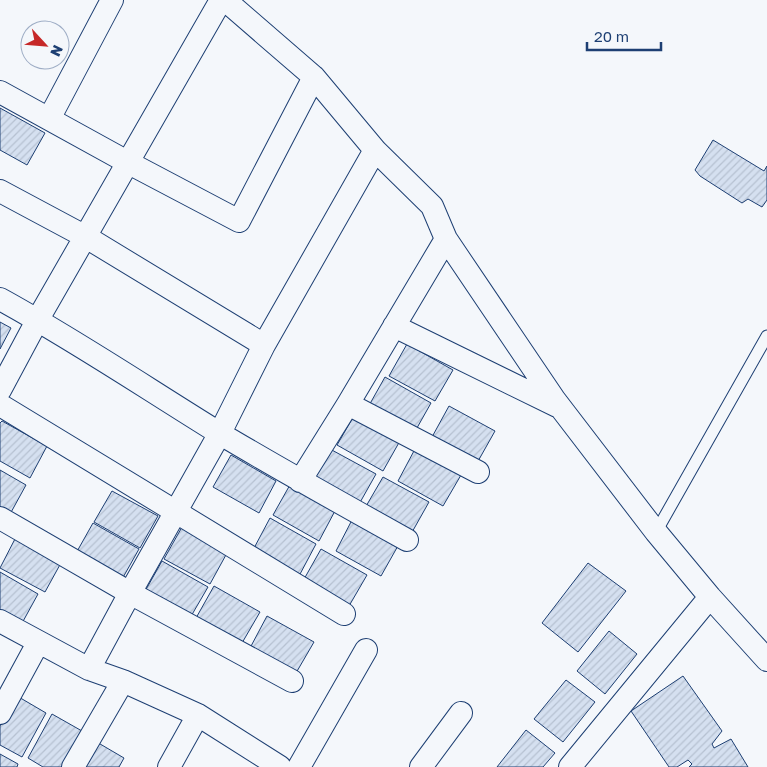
<svg xmlns="http://www.w3.org/2000/svg" width="767" height="767" font-family="'Golos Text',sans-serif">
<style>
.building{fill:url(#building-hatch);stroke:#1d3f73}
.lines{fill:none;stroke-linecap:round;stroke-linejoin:round}
.lane-casing{stroke:#1d3f73;stroke-width:13}
.street-casing{stroke:#1d3f73;stroke-width:24}
.lane{stroke:#f4f7fb;stroke-width:11}
.street{stroke:#f4f7fb;stroke-width:22}
</style>
<defs>
<pattern id="building-hatch" width="6" height="6" patternUnits="userSpaceOnUse" patternTransform="scale(1.25)"><rect width="6" height="6" fill="#d5e0f0"/><path d="M-1 1l2-2M0 6l6-6M5 7l2-2" fill="none" stroke="#b6c1d1"/></pattern>
</defs>
<rect width="100%" height="100%" fill="#f4f7fb"/>
<path class="building" d="M0 108 45 133 27 165 0 150Z
M713 140 764 171 767 166V200L762 207 748 199 742 203 700 176 695 170Z
M0 322 11 328 0 349Z
M407 344 453 370 435 401 389 376Z
M385 377 431 403 413 435 367 409Z
M449 406 495 431 477 463 432 437Z
M355 414 401 439 383 471 337 445Z
M2 421 47 446 30 478 0 461V423Z
M330 449 376 474 358 506 312 480Z
M415 449 461 475 443 506 398 481Z
M231 455 276 481 259 513 213 487Z
M0 470 26 485 9 516 0 512Z
M383 477 429 502 411 534 365 508Z
M291 483 336 509 319 541 273 515Z
M112 491 158 516 140 548 94 522Z
M270 518 316 544 299 576 253 550Z
M353 518 399 544 381 576 336 551Z
M93 523 139 549 121 581 75 555Z
M182 527 227 553 210 584 164 559Z
M17 535 62 561 45 592 0 568Z
M321 549 367 575 349 606 303 581Z
M162 561 208 587 190 618 144 593Z
M588 563 626 591 578 652 542 623Z
M0 572 38 594 21 625 0 614Z
M214 586 260 612 242 643 196 618Z
M267 616 314 642 296 673 250 648Z
M609 631 637 654 605 694 577 671Z
M683 676 722 731 712 744 714 748 731 739 748 767H689L692 764 688 760 677 767H669L631 711Z
M566 680 595 702 563 742 534 719Z
M17 696 46 713 22 757 0 745V726Z
M52 714 82 731 62 767H43L28 758Z
M526 730 555 753 543 767H497Z
M95 741 124 758 119 767H81Z
M0 754 18 764 17 767H0Z"/>
<g class="lines">
<defs>
<path id="lane" d="M656 532 767 336"/>
<path id="street" d="M225 0 314 77 375 150 432 206 446 239 554 399 656 532 710 597 767 660
M0 92 129 163 239 221 314 77
M49 119 112 0
M0 191 86 237 264 345
M0 299C75 340 146 388 219 433 281 470 344 505 407 540
M394 326 557 406
M0 390 38 319 221 0
M348 404 478 472
M0 405 344 614
M300 481 348 404 446 239
M0 518 130 593 292 681
M0 621 89 669 123 681 198 715 280 767
M89 669 130 593 220 433 264 345 375 150
M0 713 38 643
M73 767 123 681
M169 767 198 715
M299 767 366 650
M421 767 461 713
M570 767 710 597"/>
</defs>
<use href="#lane" class="lane-casing"/>
<use href="#street" class="street-casing"/>
<use href="#lane" class="lane"/>
<use href="#street" class="street"/>
</g>
<g transform="translate(45 45) rotate(116)"><circle r="24" fill="#f4f7fb" stroke="#9eadc5"/>
<path d="M0-4L9 19L0 12L-9 19Z" fill="#c62828"/>
<text y="-8" font-size="14" font-weight="bold" text-anchor="middle" fill="#1d3f73">N</text>
</g>
<path d="M587 42v8h74v-8" fill="none" stroke="#1d3f73" stroke-width="2.5"/>
<text x="594" y="42" font-size="15" fill="#1d3f73" stroke="#f4f7fb" stroke-width="4" paint-order="stroke">20 m</text>
</svg>
